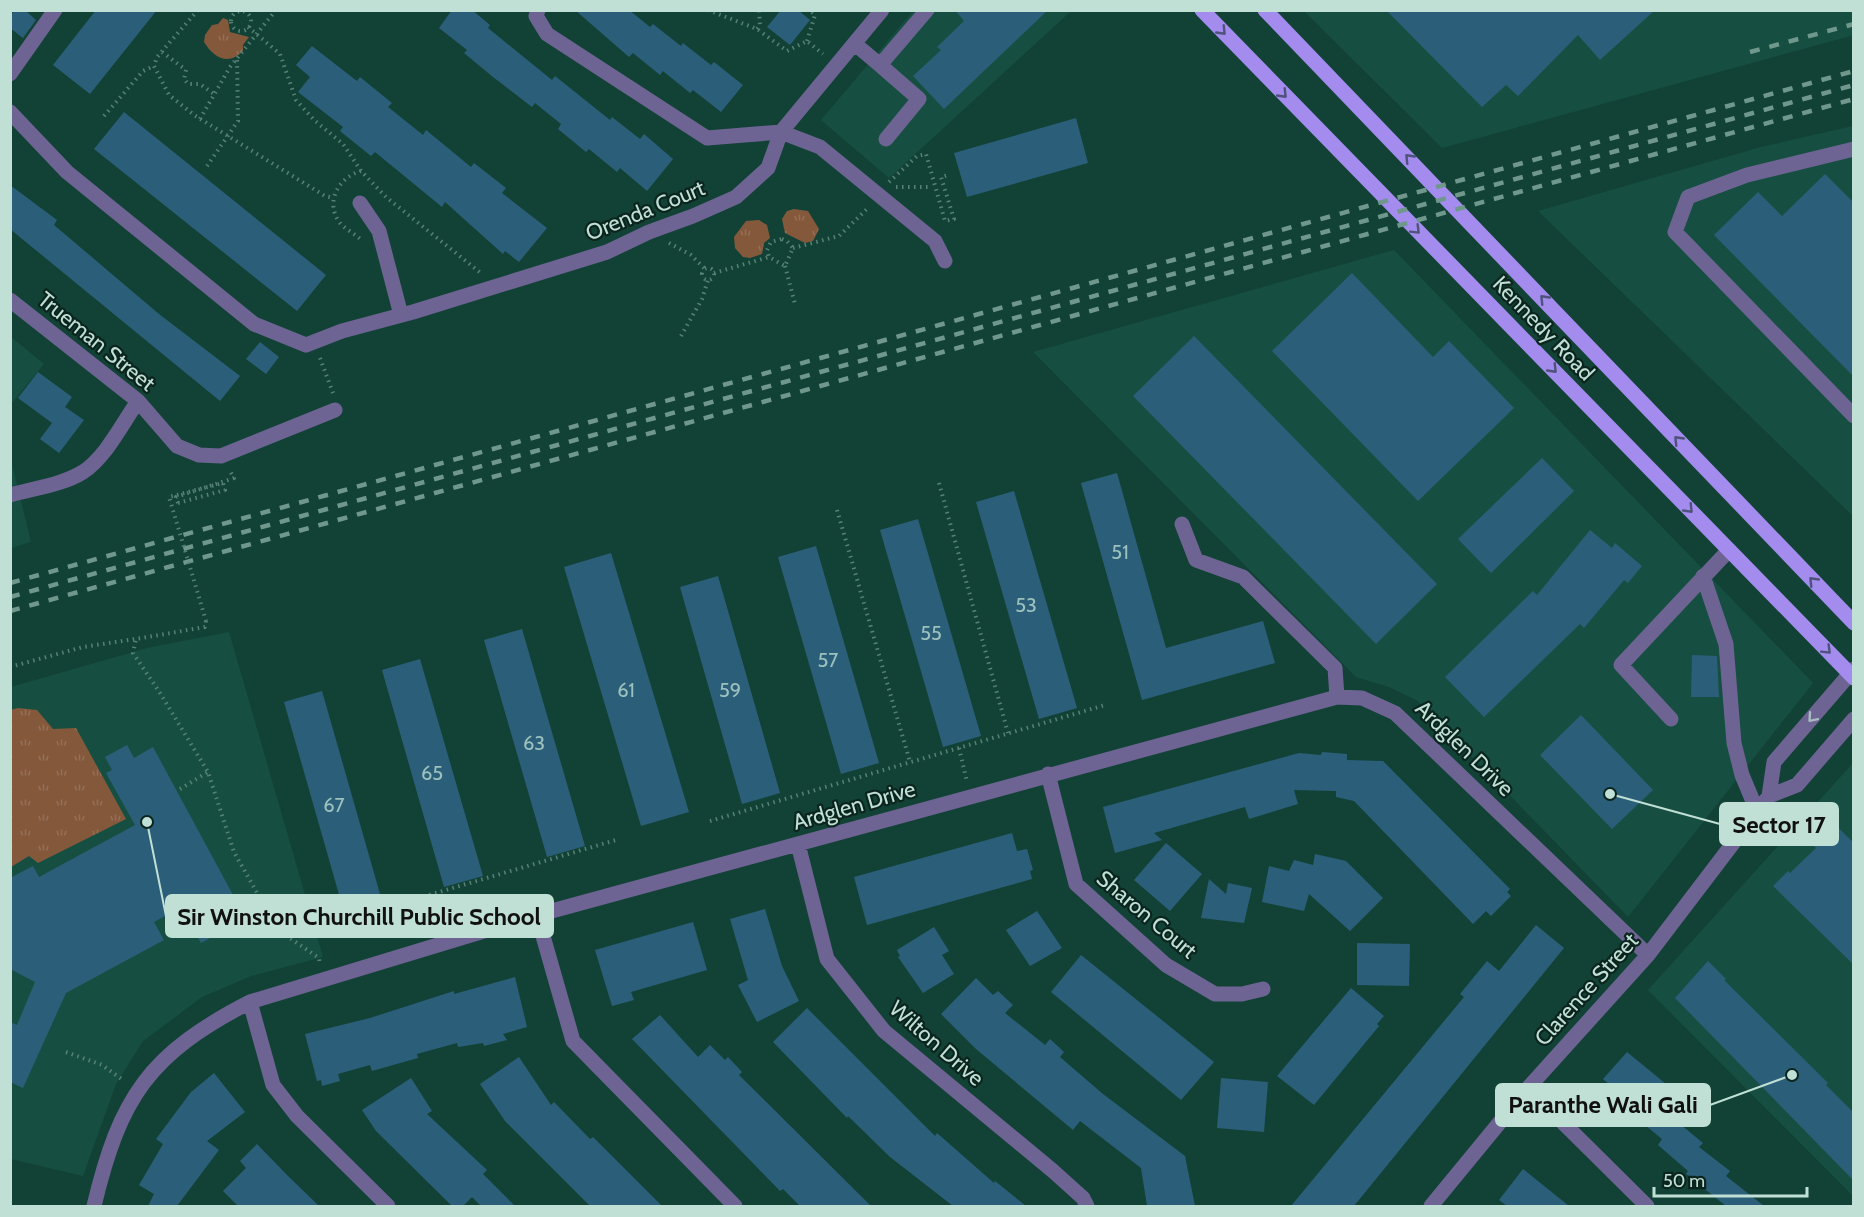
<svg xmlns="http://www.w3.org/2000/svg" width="1864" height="1217" font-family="Cabin,sans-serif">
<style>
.built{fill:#164f41}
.park{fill:url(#park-tufts)}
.building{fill:#2b5f79}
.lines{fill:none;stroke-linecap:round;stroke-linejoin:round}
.path{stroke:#588176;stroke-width:4;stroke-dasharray:1.5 4.5;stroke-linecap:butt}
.minor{stroke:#6e6494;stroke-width:15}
.major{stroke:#a38cee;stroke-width:15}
.rail{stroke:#70978b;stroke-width:4.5;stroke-dasharray:10 10;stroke-linecap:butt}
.path-bridge{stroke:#588176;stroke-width:4;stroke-dasharray:1.5 4.5;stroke-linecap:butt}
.oneway{stroke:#4f537c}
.oneway2{stroke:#a8bbc2}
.labels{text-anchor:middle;stroke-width:4.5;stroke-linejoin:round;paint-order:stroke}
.number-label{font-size:20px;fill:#9cc0be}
.street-label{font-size:22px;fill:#c1e0d5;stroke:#0b251e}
.leader{fill:none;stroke:#c1e0d5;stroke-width:2}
.callout-dot{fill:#c1e0d5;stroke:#0b251e;stroke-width:2}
.callout{fill:#c1e0d5;stroke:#c1e0d5;stroke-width:2}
.callout-label{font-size:24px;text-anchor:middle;font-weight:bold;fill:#111}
</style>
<defs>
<pattern id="park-tufts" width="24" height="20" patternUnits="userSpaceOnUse" patternTransform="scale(1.5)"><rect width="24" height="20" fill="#84583b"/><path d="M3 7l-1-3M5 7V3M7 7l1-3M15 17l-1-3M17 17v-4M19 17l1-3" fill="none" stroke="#947056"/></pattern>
</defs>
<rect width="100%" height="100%" fill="#124236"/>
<path class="built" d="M1853 10 1854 35 1442 148 1304 11Z
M913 11H1071L889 178 821 120Z
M1853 126V516L1538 211 1761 147Z
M1394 250 1813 683 1628 917 1418 701 1389 687 1356 677 1033 352Z
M11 337 44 364 11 404Z
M10 456 31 542 11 548H10Z
M229 632 323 957 251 976 202 997 143 1041 116 1084 83 1176 11 1159V687L147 648Z
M1853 763V1196L1648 990Z"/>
<path class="park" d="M223 18 228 20 230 32 249 37 243 45V51C228 66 214 58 204 42L205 35 212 25 218 24Z
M794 209 808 211 819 229 813 241 805 243 785 233 782 219 787 211Z
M759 220 767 225 770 238 764 243 762 254 750 258 743 257 735 248 734 237 746 221Z
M18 708 37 710 53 729 76 728 126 819 38 863 29 856 11 867 10 710Z"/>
<path class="building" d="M15 10H25L36 20 23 38 10 28V16Z
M96 10H157L90 94 53 65Z
M452 10H472L490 25 488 28 552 80 555 76 610 120 612 117 640 139 644 134 673 159 647 191 620 168 617 172 589 149 586 152 558 129 561 124 535 103 532 107 493 77 464 53 467 50 439 28Z
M575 10H629L650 27 653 24 681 46 683 43 711 65 714 62 743 85 721 112 693 90 690 93 663 71 660 75 633 53 629 57Z
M781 10H798L810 20 790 45 767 27Z
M955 10H1048L944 109 913 76 941 50 937 47 964 21Z
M1386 10H1655L1600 60 1578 35 1518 96 1506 85 1482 107Z
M312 46 357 81 360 77 392 103 388 107 423 135 426 130 471 167 474 163 506 188 502 193 547 228 519 262 505 251 503 254 445 202 442 207 375 152 371 156 340 131 343 127 298 92 310 77 296 65Z
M124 112 326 275 297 311 94 149Z
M1076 118 1088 163 967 197 954 153Z
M1825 174 1854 203V377L1714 235 1758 192 1782 216Z
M10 185 57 220 54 225 159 314 240 376 220 401 10 229Z
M1352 273 1433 357 1449 341 1514 408 1418 501 1272 351Z
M1194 336 1437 584 1376 644 1133 396Z
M260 342 279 357 266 374 246 359Z
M38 372 72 397 65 407 84 420 59 453 40 439 52 423 18 398Z
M1542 458 1574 491 1491 573 1458 539Z
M1117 473 1166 648 1263 621 1275 663 1142 700 1081 483Z
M1014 491 1077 708 1039 719 976 502Z
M918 519 981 736 943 747 880 530Z
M1590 530 1612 548 1615 543 1642 566 1628 583 1624 580 1584 628 1580 624 1484 717 1445 677 1533 591 1537 595Z
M816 546 879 763 841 774 778 557Z
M611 553 689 812 641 826 564 567Z
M718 576 780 793 742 804 680 587Z
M522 629 585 846 547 857 484 640Z
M1692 655 1717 656 1719 697H1691Z
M420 659 483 876 444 887 382 670Z
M322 691 384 908 346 919 284 702Z
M1581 715 1653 790 1612 829 1540 755Z
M127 745 134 758 153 747 246 919 201 943 182 907 154 922 164 940 66 993 23 1088 10 1082V1022L17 1025 35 982 10 969V878L33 866 39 877 135 825 106 773 112 770 105 757Z
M1322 752 1347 754V760L1383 761 1510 889 1507 892 1511 896 1491 916 1486 911 1473 924 1354 801 1336 797V791L1294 790 1298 804 1249 819 1245 807 1154 833 1162 840 1115 853 1103 807 1299 753 1321 755Z
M1829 819 1854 843V965L1773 886 1788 871 1790 873 1816 848 1808 840Z
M1012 833 1017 851 1027 849 1033 870 1030 871 1032 879 867 925 854 877Z
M1166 843 1202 874 1170 911 1134 880Z
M1315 854 1346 861 1383 898 1350 931 1309 894 1304 911 1262 902 1269 866 1289 871 1294 860 1313 865Z
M1209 879 1226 894 1228 883 1252 888 1244 923 1201 918Z
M765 909 782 966 799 1001 757 1022 738 985 748 980 730 919Z
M1037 911 1062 948 1030 966 1006 930Z
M693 922 707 970 631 992 634 1000 612 1006 595 950Z
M1536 925 1564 948 1354 1206H1291L1464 997 1460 994 1487 961 1499 971Z
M934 927 949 951 942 955 954 974 923 993 898 957 900 956 897 950Z
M1357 943 1410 944 1409 986 1357 985Z
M1081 955 1214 1062 1181 1100 1051 992Z
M1708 961 1726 979 1724 980 1828 1083 1826 1085 1854 1113V1181L1675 998Z
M515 977 527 1027 503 1034 507 1040 484 1046 483 1043 458 1047 457 1043 417 1054 418 1058 372 1071 370 1065 338 1074 340 1081 322 1086 321 1080 317 1081 305 1034 370 1018 454 991V994Z
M976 978 993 995 998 991 1013 1005 1005 1013 1045 1045 1050 1039 1064 1052 1060 1057 1103 1094 1185 1156 1195 1206H1147L1141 1168 1080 1121 1073 1130 976 1049 941 1014Z
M1351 988 1384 1016 1377 1024 1379 1026 1314 1105 1277 1076Z
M807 1008 935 1136 937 1133 994 1183 995 1181 1026 1206H953L890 1157 848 1116 847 1118 773 1042Z
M660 1015 698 1057 710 1045 725 1060 728 1057 742 1072 739 1075 871 1206H800L783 1189 780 1191 632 1039Z
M1627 1052 1677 1093 1663 1110 1703 1143 1699 1147 1730 1171 1726 1176 1764 1206H1726L1686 1174 1688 1171 1658 1145 1662 1139 1623 1107 1629 1101 1603 1079Z
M519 1057 551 1105 554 1102 590 1139 593 1137 662 1206H590L505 1121 480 1084Z
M214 1073 245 1112 207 1141 219 1150 177 1206H148L154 1194 139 1185 163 1144 156 1139 191 1092Z
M411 1078 432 1111 427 1114 487 1170 483 1174 515 1206H481L472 1197 463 1206H452L376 1131 362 1110Z
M1221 1078 1268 1082 1264 1132 1217 1128Z
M257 1144 287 1175 319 1206H238L223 1191 246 1168 240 1161Z
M1523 1169 1569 1206H1507L1499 1200Z"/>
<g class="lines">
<path class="path" d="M198 10 157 57 154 66 169 95 194 115 325 196 334 198
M708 10 757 29 787 51 807 41 823 54
M231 21a10 10 0 1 1 20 0a10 10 0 1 1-20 0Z
M248 27 280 54 296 100 314 120 343 144 361 171 386 197 482 274
M757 29 760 26 759 10
M807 41 815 15 810 10
M162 52 186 70 184 79 188 84H200L214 94
M104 116 143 71 154 66
M200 119 230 67 276 10
M207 166 238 121 237 58
M361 171C339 177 324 202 340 223 346 230 356 234 362 241
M889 182 917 156 926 154 945 221 954 219 941 177 948 175
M896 187H932
M782 239 787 241 793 248 785 266 769 257 767 250 771 242Z
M669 243 691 255 705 269
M793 248 839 236 869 207
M785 266 795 304
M702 274a6 6 0 1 1 12 0a6 6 0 1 1-12 0Z
M714 273 769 257
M681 336 702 299 708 280
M320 358 333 393
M939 483 1008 733
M178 503 176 497 234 478 229 469
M837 510 910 762
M206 621 205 627 136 639 133 653 160 693 208 772 234 852 278 930 319 958 320 965
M10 667 83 647 135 639
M959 748 967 782
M180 789 208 772
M710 821 1105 705
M320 927 616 840
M66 1052 102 1065 123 1080"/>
<path class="minor" d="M538 10 536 16 547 34 707 138 781 132 820 147 935 241 945 261
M855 44 880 65
M10 74 55 10
M10 112 67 172 254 324 306 345 342 331 413 312 607 252 649 232 693 216 736 197 768 168 781 132 882 10
M886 139 919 99 880 65 927 10
M1854 149 1747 175 1688 197 1675 232 1854 416
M360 203 379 231 401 315
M10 300 138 401 177 446 199 455 221 456 335 410
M10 495C34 488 62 485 83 472 106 457 122 424 138 401
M1182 524 1196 560 1243 577 1335 668 1337 697
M1703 576 1726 644 1734 743 1742 775 1757 811
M1671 719 1621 665 1729 550
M1048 774 1076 884 1166 965 1215 994H1242L1263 989
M1769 796 1797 785 1854 719
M798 844 827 959 884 1031 1053 1171 1083 1198 1087 1206
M537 915 573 1041 735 1206
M250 1002 273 1085 297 1116 388 1206
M1528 1088 1647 1206
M94 1206C120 1097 149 1054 250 1002L537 915 1337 697 1362 698 1395 713 1648 955
M1431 1206 1528 1088 1648 955 1769 796 1774 762 1854 669"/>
<path class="major" d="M1202 10 1854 678
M1265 10 1854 623"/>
<path class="rail" d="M1750 52 1854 24
M10 583 1854 71
M10 597 1854 85
M10 611 1854 99"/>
<path class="path-bridge" d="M178 503 225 490 223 483 169 497 206 621"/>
</g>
<defs><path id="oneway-chevron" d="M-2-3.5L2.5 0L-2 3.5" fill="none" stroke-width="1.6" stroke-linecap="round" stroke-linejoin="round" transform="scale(1.5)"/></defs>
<g class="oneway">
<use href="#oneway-chevron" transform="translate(1222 31) rotate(46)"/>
<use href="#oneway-chevron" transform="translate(1283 94) rotate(46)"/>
<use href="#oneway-chevron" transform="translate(1409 158) rotate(-134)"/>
<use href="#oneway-chevron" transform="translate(1416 230) rotate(45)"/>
<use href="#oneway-chevron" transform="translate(1544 299) rotate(-134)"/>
<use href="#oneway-chevron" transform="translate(1553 369) rotate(46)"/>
<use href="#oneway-chevron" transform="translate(1678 440) rotate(-134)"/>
<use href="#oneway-chevron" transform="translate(1689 509) rotate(46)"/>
<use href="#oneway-chevron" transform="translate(1813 581) rotate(-134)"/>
<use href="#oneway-chevron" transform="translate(1827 650) rotate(45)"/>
</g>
<use class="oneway2" href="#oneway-chevron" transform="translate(1812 718) rotate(131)"/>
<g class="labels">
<g class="number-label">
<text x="1120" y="559">51</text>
<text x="1026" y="612">53</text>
<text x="931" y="640">55</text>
<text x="828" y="667">57</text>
<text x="626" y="697">61</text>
<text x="730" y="697">59</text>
<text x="534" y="750">63</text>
<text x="432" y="780">65</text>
<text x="334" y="812">67</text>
</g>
<g class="street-label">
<text transform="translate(645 210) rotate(-22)" y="8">Orenda Court</text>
<text transform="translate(1544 328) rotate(46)" y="8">Kennedy Road</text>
<text transform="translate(97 341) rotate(39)" y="8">Trueman Street</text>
<text transform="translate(1465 748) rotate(44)" y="8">Ardglen Drive</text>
<text transform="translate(854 805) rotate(-16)" y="8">Ardglen Drive</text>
<text transform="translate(1147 914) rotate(40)" y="8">Sharon Court</text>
<text transform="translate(1586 989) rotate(-48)" y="8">Clarence Street</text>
<text transform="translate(937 1043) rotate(41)" y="8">Wilton Drive</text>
</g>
</g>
<path class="leader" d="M1610 794L1720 824M147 822L166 916M1792 1075L1710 1105"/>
<g class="callout-dot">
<circle cx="1610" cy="794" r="6"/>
<circle cx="147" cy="822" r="6"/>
<circle cx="1792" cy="1075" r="6"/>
</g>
<g class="callout">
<rect x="1720" y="803" width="118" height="42" rx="6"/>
<rect x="166" y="895" width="387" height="42" rx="6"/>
<rect x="1496" y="1084" width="214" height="42" rx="6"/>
</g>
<g class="callout-label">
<text x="1779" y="833">Sector 17</text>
<text x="359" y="925">Sir Winston Churchill Public School</text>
<text x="1603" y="1113">Paranthe Wali Gali</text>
</g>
<rect width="1864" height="1217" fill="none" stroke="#c1e0d5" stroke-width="24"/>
<path d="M1654 1187v9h153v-9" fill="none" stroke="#c1e0d5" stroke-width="3"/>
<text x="1663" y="1187" font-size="18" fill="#c1e0d5" stroke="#0b251e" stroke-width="4.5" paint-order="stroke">50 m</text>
</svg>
